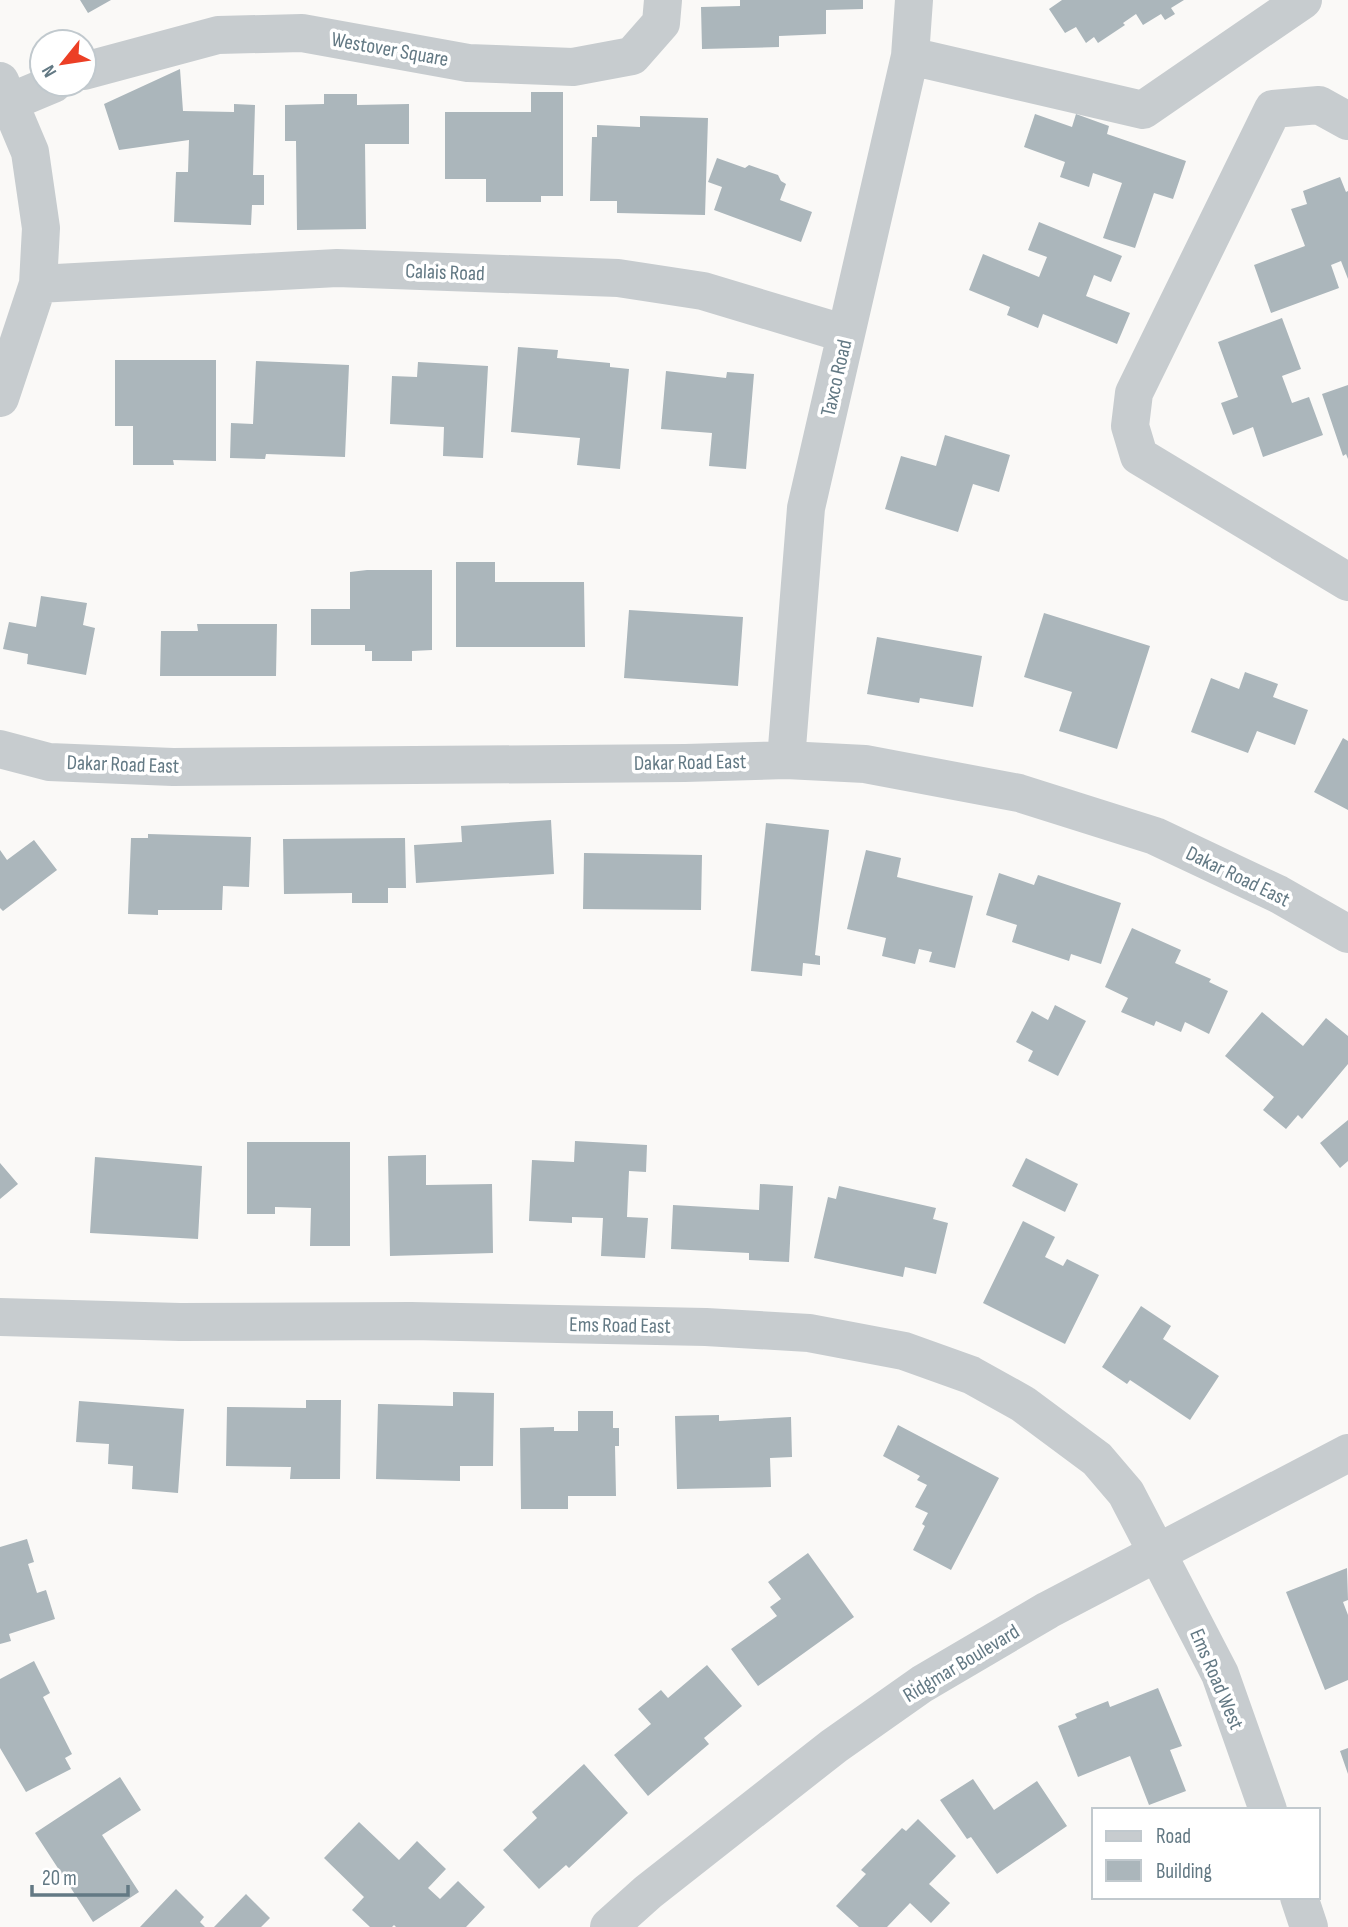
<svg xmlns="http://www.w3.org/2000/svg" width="1348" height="1927" font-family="'Sofia Sans Condensed',sans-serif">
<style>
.building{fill:#abb6bb}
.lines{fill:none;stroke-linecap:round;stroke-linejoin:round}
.minor{stroke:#c7cccf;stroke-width:38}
.labels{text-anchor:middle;stroke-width:7;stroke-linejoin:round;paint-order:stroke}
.street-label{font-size:21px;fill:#637984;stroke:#fff}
</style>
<rect width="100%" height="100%" fill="#faf9f7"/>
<path class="building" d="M80 0H111L88 13Z
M740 0H863V9L826 10V34L779 36V47L702 49 701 7 740 6Z
M1062 0H1184L1171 8 1175 14 1165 20 1161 14 1143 25 1136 14 1123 23 1125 25 1098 43 1094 37 1086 43 1076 27 1065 33 1049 9Z
M180 69 183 111 234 112V104L255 105 253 175H264V205H252L251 225 174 222 176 172H188L189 140 119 150 104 104Z
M531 92H563V196H541V202H486V179H445V112H531Z
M324 94H357V105L409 104V144H365L366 229 297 230 296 141H285V105L324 104Z
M1035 114 1072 127 1076 114 1109 126 1107 134 1186 161 1173 199 1154 193 1135 248 1103 238 1122 183 1093 173 1089 187 1060 177 1065 162 1024 147Z
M640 116 708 118 705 215 617 213V201H590L592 137H597V125L640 127Z
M717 158 745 168 749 165 778 175 781 181 786 184 780 200 812 212 801 242 714 210 722 187 708 182Z
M1340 177 1346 192 1348 191V279L1341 261 1331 265 1339 288 1271 313 1254 265 1305 246 1291 209 1307 204 1303 191Z
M1039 222 1122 256 1111 282 1094 275 1086 296 1130 313 1117 344 1043 314 1038 328 1007 315 1010 307 969 290 983 254 1039 277 1047 257 1028 250Z
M1282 318 1301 369 1282 376 1292 403 1309 397 1323 435 1263 457 1253 427 1233 435 1221 403 1238 397 1218 342Z
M518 347 558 350 557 358 610 363V367L629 369 620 469 577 465 580 438 511 432Z
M115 360H216V461L173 460 174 465H133V426H115Z
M256 361 349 365 345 457 266 454 265 459 230 458 231 423 253 424Z
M418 362 488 366 483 458 443 456 444 427 390 424 392 376 417 377Z
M666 371 726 378 727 372 754 374 746 469 709 466 712 433 661 429Z
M1348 385V459L1346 454 1343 456 1322 394Z
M945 435 1010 455 999 492 973 484 958 532 885 509 901 456 936 466Z
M456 562H495V582H584L585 647H456Z
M367 570H432V650L412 651V661H372V651H365V645H311V609H350V572Z
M41 596 87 603 83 625 95 628 86 675 27 664 28 654 3 649 9 622 36 627Z
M629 610 743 617 738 686 624 678Z
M1044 613 1150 646 1117 749 1059 731 1072 692 1024 677Z
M197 624H277L276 676H160L161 631H198Z
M877 637 982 656 973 707 920 698 919 703 867 694Z
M1245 672 1278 684 1273 697 1308 710 1295 745 1257 731 1248 753 1191 732 1211 678 1239 689Z
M1343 738 1348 741V810L1314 792Z
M551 820 554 874 416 883 414 845 462 842 461 826Z
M766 823 829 830 815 955 820 956V965L803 963 802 976 751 971Z
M148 834 251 837 249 887 223 886 222 910H158V915L128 914 131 838H148Z
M405 838 406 888H388V903H352V893L284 894 283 839Z
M34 840 57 870 3 911 0 908V850L7 860Z
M866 850 901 858 897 877 973 896 955 968 929 962 932 952 919 949 915 964 882 956 886 938 847 929Z
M584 853 702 855 701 910 583 909Z
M999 873 1034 885 1038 875 1121 903 1101 964 1071 954 1069 961 1012 942 1017 925 986 915Z
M1132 928 1181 950 1175 963 1211 979 1209 982 1228 991 1209 1034 1185 1022 1181 1032 1156 1021 1154 1026 1121 1012 1128 998 1105 987Z
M1055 1005 1086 1021 1058 1076 1028 1061 1033 1051 1016 1042 1032 1011 1048 1020Z
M1262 1012 1303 1046 1326 1018 1348 1036V1064L1302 1119 1298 1115 1286 1129 1263 1110 1274 1097 1225 1056Z
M1348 1120V1161L1340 1168 1320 1143Z
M575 1141 647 1145 646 1172 629 1171 627 1217 648 1218 645 1258 601 1256 603 1218 572 1217V1223L529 1221 532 1160 574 1162Z
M247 1142H350V1246H310L311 1208 275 1207V1214H247Z
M426 1155V1185L492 1184 493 1253 390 1256 388 1156Z
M95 1157 202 1166 198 1239 90 1233Z
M1026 1158 1078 1184 1065 1212 1012 1186Z
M0 1163 18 1184 0 1199Z
M760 1184 793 1186 789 1262 749 1260V1253L671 1249 673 1205 759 1210Z
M839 1186 936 1208 933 1219 948 1223 936 1274 905 1267 903 1277 814 1258 828 1197 836 1199Z
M1023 1221 1055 1237 1045 1257 1063 1266 1067 1259 1099 1275 1065 1344 983 1303Z
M1141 1306 1171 1326 1163 1339 1219 1376 1190 1420 1130 1380 1127 1384 1102 1367Z
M453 1392 494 1393 493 1466H460V1481L376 1479 378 1404 453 1406Z
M306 1400H341L340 1479H290L291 1467 226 1466 227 1407 306 1408Z
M79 1401 184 1409 178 1493 132 1489 133 1466 108 1464 109 1444 76 1442Z
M578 1411H613V1428H619V1446H615L616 1496H568V1509H521L520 1428 554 1427V1431H578Z
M719 1415V1421L791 1417 792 1457 770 1458 771 1487 677 1489 675 1416Z
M898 1425 999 1478 951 1570 913 1550 925 1526 922 1524 928 1513 915 1507 927 1485 917 1480 920 1476 883 1456Z
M27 1539 34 1562 28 1564 37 1593 46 1590 55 1619 9 1634 11 1641 0 1644V1547Z
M808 1553 854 1617 758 1686 731 1649 777 1616 770 1607 781 1599 768 1582Z
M1347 1568 1348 1600 1343 1602 1348 1615V1680L1325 1690 1286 1592Z
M34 1661 50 1693 43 1697 72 1754 65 1758 71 1769 26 1792 0 1748V1679Z
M707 1665 742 1706 704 1738 709 1744 648 1796 614 1755 651 1724 638 1709 661 1690 668 1698Z
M1158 1688 1182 1746 1170 1750 1186 1791 1149 1805 1130 1756 1078 1777 1058 1726 1077 1718 1075 1714 1108 1701 1110 1707Z
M1348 1748V1774L1340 1751Z
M584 1764 628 1813 569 1868 566 1865 539 1889 503 1850 537 1818 532 1812Z
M120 1777 141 1810 102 1835 139 1892 93 1922 35 1833Z
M973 1779 994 1810 1037 1781 1067 1826 997 1874 971 1837 967 1839 940 1800Z
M918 1819 956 1856 929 1884 950 1903 931 1923 910 1903 887 1927H859L836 1906 866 1874 861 1870 902 1828 906 1831Z
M359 1822 399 1860 417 1841 446 1869 428 1888 440 1899 458 1881 485 1907 466 1927H396L394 1925 392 1927H370L352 1910 364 1897 324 1858Z
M176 1889 204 1917 200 1922 205 1927H140Z
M246 1894 270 1918 261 1927H214Z"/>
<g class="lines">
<path class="minor" d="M910 56 1143 110 1303 0
M84 71 218 35 302 33 468 63 573 67 632 56 661 23 663 0
M0 81 30 152 41 228 38 284 0 398
M10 102 53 84
M1348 121 1319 105 1273 109 1134 393 1130 426 1139 456 1348 582
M38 284 337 268 618 278 703 291 846 334
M0 749 49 762 173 767 685 763 786 760 865 764 1019 793 1155 836 1278 894 1348 934
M786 760 806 508 910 56 914 0
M0 1317 180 1322 411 1321 706 1327 809 1333 904 1351 971 1375 1023 1404 1097 1459 1126 1493 1220 1674 1268 1810
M1299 1897 1309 1927
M609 1927 648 1892 834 1746 922 1684 1048 1610 1348 1453"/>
</g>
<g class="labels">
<g class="street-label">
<text transform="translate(390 49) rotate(10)" y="7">Westover Square</text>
<text transform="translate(445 272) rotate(2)" y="7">Calais Road</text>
<text transform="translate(836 378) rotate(-77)" y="7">Taxco Road</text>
<text transform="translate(690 762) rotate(-1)" y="7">Dakar Road East</text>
<text transform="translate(123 764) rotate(2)" y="7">Dakar Road East</text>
<text transform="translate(1238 876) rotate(26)" y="7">Dakar Road East</text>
<text transform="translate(620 1325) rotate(1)" y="7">Ems Road East</text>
<text transform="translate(961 1663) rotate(-31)" y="7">Ridgmar Boulevard</text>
<text transform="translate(1217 1679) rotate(67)" y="7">Ems Road West</text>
</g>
</g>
<rect x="1092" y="1808" width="228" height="91" fill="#ffffff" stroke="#c1c9ce" stroke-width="2"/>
<rect x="1106" y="1831" width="35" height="10" fill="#c7cccf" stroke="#c1c9ce" stroke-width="2"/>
<text x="1156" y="1843" font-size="21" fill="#637984">Road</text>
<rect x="1106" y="1860" width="35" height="21" fill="#abb6bb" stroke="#c1c9ce" stroke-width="2"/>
<text x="1156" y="1878" font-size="21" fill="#637984">Building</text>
<g transform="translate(63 63) rotate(240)"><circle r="33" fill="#ffffff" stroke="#c1c9ce" stroke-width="2"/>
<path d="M0-5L12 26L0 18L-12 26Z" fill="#ec3f25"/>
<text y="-10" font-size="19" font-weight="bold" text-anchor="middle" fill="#637984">N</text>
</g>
<path d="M32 1885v10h96v-10" fill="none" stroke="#637984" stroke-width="3.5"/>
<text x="42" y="1885" font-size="21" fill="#637984" stroke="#ffffff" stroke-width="5" paint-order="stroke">20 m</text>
</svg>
